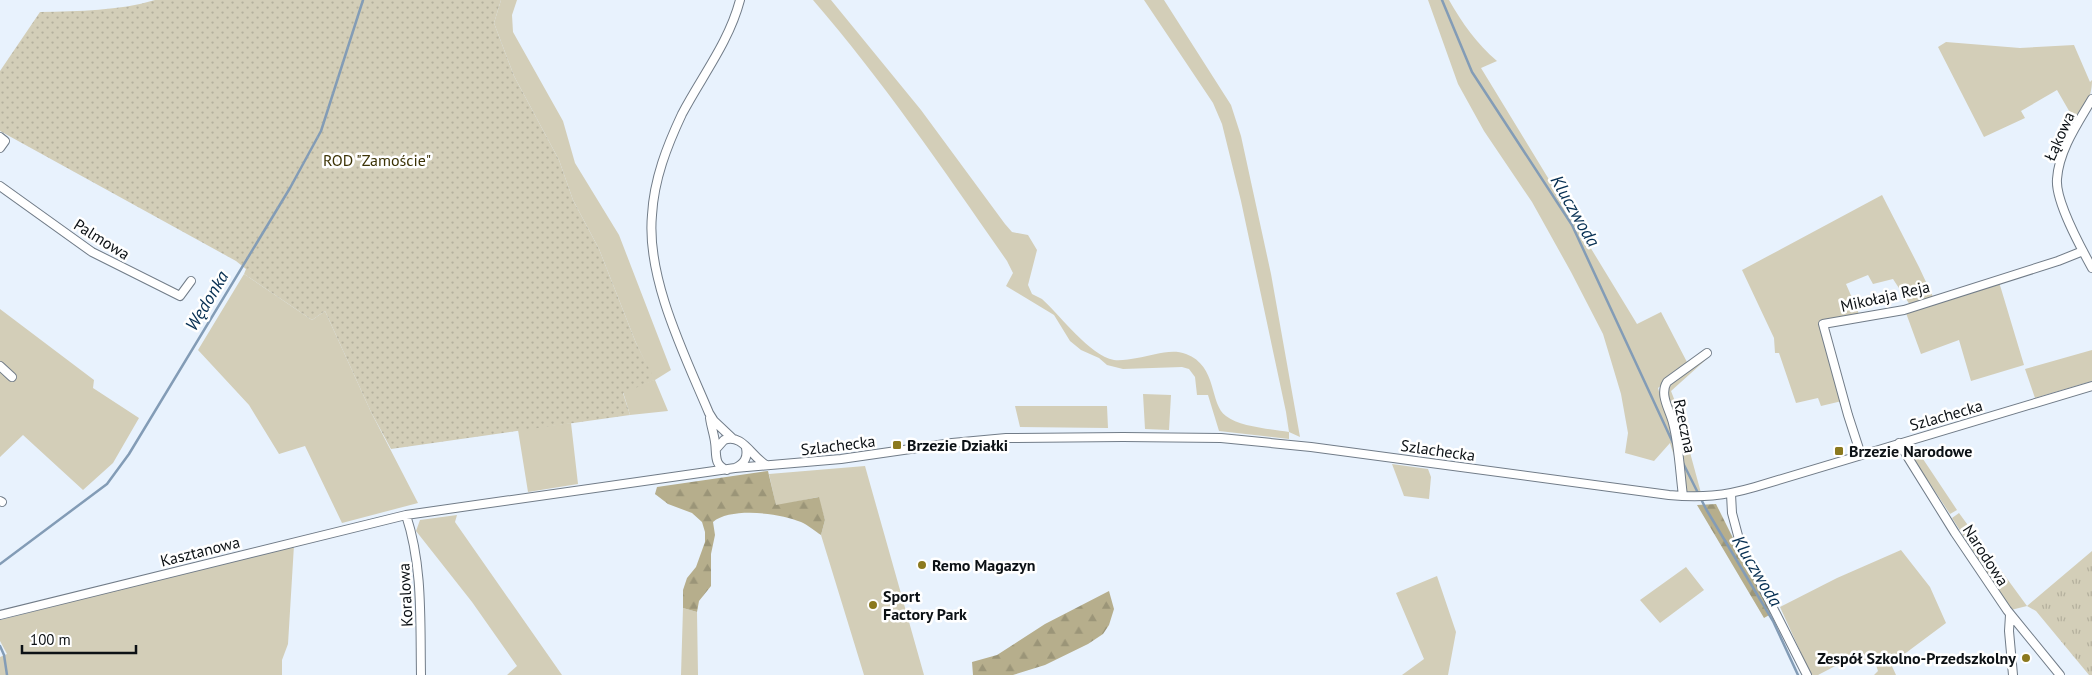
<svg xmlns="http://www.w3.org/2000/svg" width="2092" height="675" font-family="'PT Sans',sans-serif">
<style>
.grass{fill:#d3ceb8}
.forest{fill:url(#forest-firs)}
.park{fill:url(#park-tufts)}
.garden{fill:url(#garden-dots)}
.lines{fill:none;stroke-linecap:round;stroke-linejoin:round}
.stream{stroke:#839cb6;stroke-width:2.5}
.minor-casing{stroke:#717c88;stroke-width:10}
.minor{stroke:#fff;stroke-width:8}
.poi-dot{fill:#8b791e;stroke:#fff;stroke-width:2}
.labels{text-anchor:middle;stroke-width:5;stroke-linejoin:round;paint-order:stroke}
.street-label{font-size:16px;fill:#0c1115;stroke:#fff}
.park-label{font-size:16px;fill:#3c3306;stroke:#fff}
.poi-label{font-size:16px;font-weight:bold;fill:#0c1115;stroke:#fff;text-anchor:start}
.water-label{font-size:18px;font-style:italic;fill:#062f52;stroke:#fff}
</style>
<defs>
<pattern id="forest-firs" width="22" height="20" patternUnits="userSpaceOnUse" patternTransform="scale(1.25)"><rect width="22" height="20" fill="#b6ae8c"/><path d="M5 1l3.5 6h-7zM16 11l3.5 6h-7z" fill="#9b9578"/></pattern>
<pattern id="park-tufts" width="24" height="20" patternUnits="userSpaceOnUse" patternTransform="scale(1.25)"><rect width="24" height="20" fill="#d3ceb8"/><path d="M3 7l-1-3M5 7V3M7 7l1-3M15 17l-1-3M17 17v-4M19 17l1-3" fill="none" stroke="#b4b09d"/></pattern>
<pattern id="garden-dots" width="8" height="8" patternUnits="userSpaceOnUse" patternTransform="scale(1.25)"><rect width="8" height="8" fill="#d3ceb8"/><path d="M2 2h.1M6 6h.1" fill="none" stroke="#b4b09d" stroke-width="1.8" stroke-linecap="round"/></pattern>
</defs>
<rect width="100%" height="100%" fill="#e8f2fd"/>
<path class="grass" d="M501 0H517L512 15 513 32 563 121 575 163 619 235 671 370 655 380 668 411 630 415 623 392 654 380 636 343 599 249 573 200 559 160 514 76 494 23Z
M813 0H831L921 110 1005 224 1012 232 1028 235 1037 250 1028 285 1032 294 1042 299C1061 316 1089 355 1114 360 1121 361 1130 359 1137 358 1153 356 1170 348 1186 354 1218 366 1209 404 1226 416 1240 427 1271 429 1289 432L1286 412 1241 201 1222 124 1213 103 1144 0H1164L1231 105 1241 136 1271 274 1300 437 1289 432V439L1219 431 1208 395H1197L1195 377 1189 369 1182 367 1123 369 1107 365 1099 358 1081 350 1070 341 1054 315 1006 286 1013 273 1007 261C945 172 884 82 813 0Z
M1428 0H1449C1462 23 1477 44 1497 61L1481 68 1637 324 1661 312 1688 364 1658 388 1672 432 1674 456 1670 443 1654 461 1625 453 1628 433 1621 394 1603 334 1571 272 1532 202 1484 131 1458 84Z
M1946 42 2020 48 2074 45 2090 82 2092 80C2092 93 2087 113 2072 116L2057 90 2021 111 2025 118 1984 137 1938 47Z
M1882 195 1919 267 1933 297 1910 305 1893 279 1873 284 1868 275 1846 284 1859 314 1822 322 1842 401 1821 406 1818 398 1796 403 1779 353H1775L1774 338 1742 270Z
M244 274 312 320 325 311 371 412 418 503 342 523 305 446 279 454 249 405 198 350Z
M1999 282 2024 365 1971 381 1959 340 1921 354 1906 313Z
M0 309 94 380 93 388 139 418 113 463 83 490 23 435 0 457Z
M2092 350V381L2035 398 2025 369Z
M1709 354 1710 356 1671 391 1683 422 1682 423 1701 493 1686 491 1677 423 1667 392 1672 383Z
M1143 394 1171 395 1169 430 1145 429Z
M1015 406H1107L1108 428 1020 427Z
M571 423 578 484 528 492 518 430Z
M1914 446 1921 448 1919 453 1957 510 1950 514 1911 455Z
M1392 464 1428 469 1431 477 1429 499 1404 496Z
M865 466 924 675H864L821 535 825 520 818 497 776 506 769 474Z
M1959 513 2027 606 2011 610 1952 518Z
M457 515 455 522 562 675H507L517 666 472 602 416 531 420 520Z
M294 545 288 644 282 660V675H0V657L7 654 0 641V620Z
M1901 550 1930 587 1946 623 1891 664 1896 675H1874L1878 671 1875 662 1864 660 1849 664 1845 661 1818 675H1811L1780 607 1837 578Z
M1686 567 1704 590 1660 623 1640 600Z
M1437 576 1456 632 1448 675H1402L1424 659 1396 593Z
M683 608 697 612 698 675H681Z"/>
<path class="forest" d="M768 471 776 505 819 497 825 520 821 535C815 531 808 525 801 522 780 513 731 507 713 522L715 535 711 554V586L699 601 697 612 683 608V590L687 578 696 567 705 542V532L702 522 692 513 668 504 655 494 657 487Z
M1716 504 1771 614 1764 618 1697 505Z
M1109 591 1114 609 1109 625 1103 634 1088 644 1045 665 1013 675H973L972 662 997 655 1045 624Z"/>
<path class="park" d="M2092 551V675H2089L2036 611 2027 606Z"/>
<path class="garden" d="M155 0H501L494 23 514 76 559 160 573 200 599 249 636 343 655 380 623 393 630 415 391 449 371 412 325 311 312 320 244 274 246 269 236 261 0 131V71L40 12C80 11 118 11 155 0Z"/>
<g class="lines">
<path class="stream" d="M1442 0 1472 72 1572 225 1673 443
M1682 461 1706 509 1773 621 1798 675
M0 564 107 484 129 454 290 188 321 131 363 0
M0 646 4 655 7 675"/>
<defs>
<path id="minor" d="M2092 99C2078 123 2059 150 2057 179 2055 201 2081 248 2092 268
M0 137 5 141 0 148
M0 186 92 252 180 296 191 281
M0 366 12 377
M710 418C711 426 714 434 715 442 717 454 713 465 727 470
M732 438 714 421 709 413C685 356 646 278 652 215 654 179 667 146 682 114 702 76 729 42 740 0
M1899 443 1955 533 2007 610 2060 675
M716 449 724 440C742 433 751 456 766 465
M1861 455 1848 415 1823 324 1904 310 2058 261 2083 251
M735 468 841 459 952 443 1006 438 1123 437 1221 438 1311 447 1669 495C1701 498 1724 496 1755 487L2092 386
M1731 494 1732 513 1740 543 1807 675
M1683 496C1680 473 1679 445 1673 423 1670 410 1659 395 1667 382L1707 353
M0 501 2 502
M406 515C423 566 420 621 421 675
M0 615 406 515 735 468C744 464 748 458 746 448
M2010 615 2009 631 2013 675"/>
</defs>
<use href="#minor" class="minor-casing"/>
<use href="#minor" class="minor"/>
</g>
<g class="poi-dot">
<rect x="892" y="440" width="10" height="10" rx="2.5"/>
<rect x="1834" y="446" width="10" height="10" rx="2.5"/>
<circle cx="922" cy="565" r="5"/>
<circle cx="873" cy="605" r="5"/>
<circle cx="2026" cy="658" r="5"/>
</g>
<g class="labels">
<g class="street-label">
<text transform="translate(2059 136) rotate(-66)" y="6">Łąkowa</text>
<text transform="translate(102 239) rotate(32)" y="6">Palmowa</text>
<text transform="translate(1885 296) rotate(-13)" y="6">Mikołaja Reja</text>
<text transform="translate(1946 415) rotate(-16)" y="6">Szlachecka</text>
<text transform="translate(1685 426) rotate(78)" y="6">Rzeczna</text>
<text transform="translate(838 445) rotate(-7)" y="6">Szlachecka</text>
<text transform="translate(1438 450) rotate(8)" y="6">Szlachecka</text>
<text transform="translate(200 551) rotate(-14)" y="6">Kasztanowa</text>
<text transform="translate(1986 555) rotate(57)" y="6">Narodowa</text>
<text transform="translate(405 595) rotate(-93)" y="6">Koralowa</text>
</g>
<g class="park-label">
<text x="377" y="166">ROD "Zamoście"</text>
</g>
<g class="poi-label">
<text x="907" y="451">Brzezie Działki</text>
<text x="1849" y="457">Brzezie Narodowe</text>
<text x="932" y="571">Remo Magazyn</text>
<text x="883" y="602">Sport<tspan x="883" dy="18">Factory Park</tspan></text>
<text x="2016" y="664" text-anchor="end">Zespół Szkolno-Przedszkolny</text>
</g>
<g class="water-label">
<text transform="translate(1575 211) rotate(60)" y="6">Kluczwoda</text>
<text transform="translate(207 301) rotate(-59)" y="6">Wędonka</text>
<text transform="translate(1757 571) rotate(59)" y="6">Kluczwoda</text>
</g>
</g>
<path d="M22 645v8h114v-8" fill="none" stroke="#0c1115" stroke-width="2.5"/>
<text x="30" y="645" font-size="15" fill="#0c1115" stroke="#ffffff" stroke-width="4" paint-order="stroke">100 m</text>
</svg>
